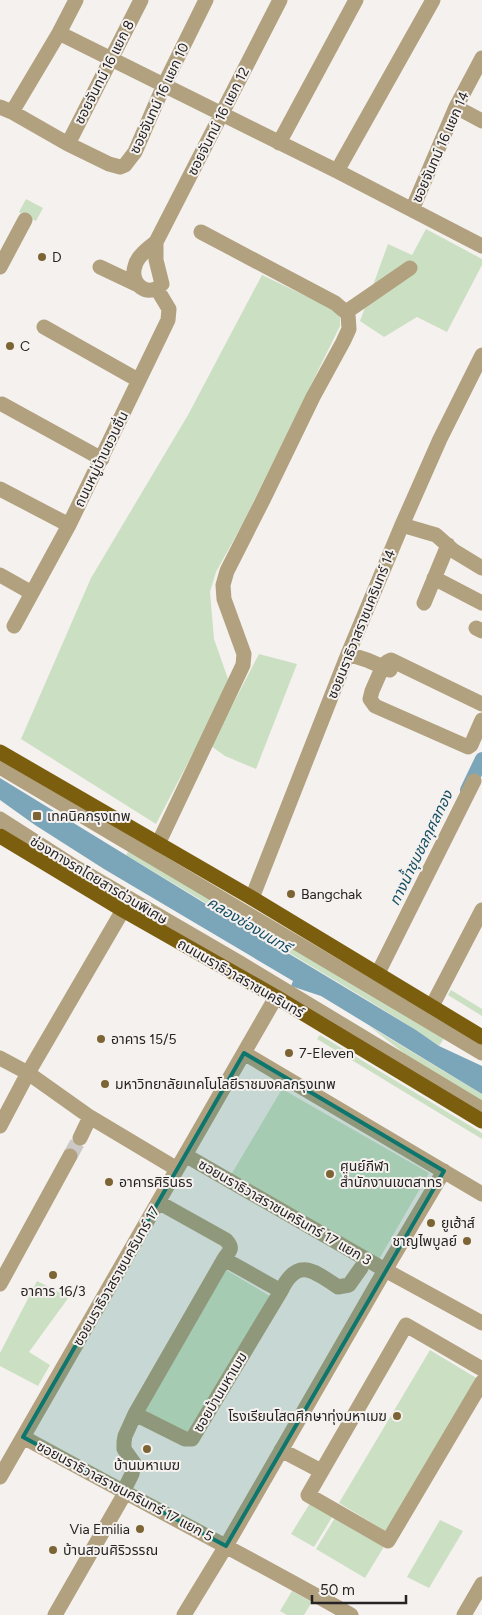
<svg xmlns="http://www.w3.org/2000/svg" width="482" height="1615" font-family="Figtree,'Noto Sans Thai',sans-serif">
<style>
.green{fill:#cbe0c3}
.water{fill:#7ba6b9}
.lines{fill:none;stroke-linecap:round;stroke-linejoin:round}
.canal{stroke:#7ba6b9;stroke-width:14}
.minor-tunnel{stroke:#cbc8c5;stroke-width:15;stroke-dasharray:15 8;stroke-linecap:butt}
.minor{stroke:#b1a17f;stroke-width:15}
.major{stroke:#7b5e0e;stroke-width:15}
.marked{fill:#0f766e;fill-opacity:0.2;stroke:#0f766e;stroke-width:4;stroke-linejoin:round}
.poi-dot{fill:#7c6434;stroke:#f5f1ee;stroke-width:2}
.labels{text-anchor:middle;stroke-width:4;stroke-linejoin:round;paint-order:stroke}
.street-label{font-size:14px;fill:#252323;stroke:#f5f1ee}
.poi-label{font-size:14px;fill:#252323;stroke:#f5f1ee;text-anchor:start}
.water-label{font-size:15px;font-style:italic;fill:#164e64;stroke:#f5f1ee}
</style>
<rect width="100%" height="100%" fill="#f5f1ee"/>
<path class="green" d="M26 199 43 208 36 221 19 212Z
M426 229 482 259V265L447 332 417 317 384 337 360 321 388 244 412 255Z
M262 275 335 310 340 318V326L243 523 216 572 210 592 214 639 228 679 220 701 156 824 21 739 91 578 188 415Z
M259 654 297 664 256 769 225 756 211 746Z
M131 847 446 1035 439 1046 416 1030 361 996 126 855Z
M451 990 482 1009V1016L448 995Z
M369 1026 482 1094V1103L405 1054Z
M320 1035 482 1133V1139L317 1039Z
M282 1089 429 1173 378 1261 231 1175Z
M223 1268 273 1298 192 1435 139 1413Z
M37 1281 69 1297 29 1352 50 1365 38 1386 0 1366V1353Z
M430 1350 478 1379 387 1532 339 1503Z
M312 1500 334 1514 314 1547 291 1534Z
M336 1516 385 1545 365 1578 316 1549Z
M440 1520 463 1531 429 1588 407 1577Z
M292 1591 312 1602 304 1615H287L280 1611Z"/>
<path class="water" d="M0 778 201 901 416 1030 439 1046 482 1066V1094L321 996 291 986 293 981 104 869 35 825 0 800Z"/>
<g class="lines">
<path class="canal" d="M467 790 482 759"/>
<path class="minor-tunnel" d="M70 1156 80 1138"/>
<path class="minor" d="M59 33 337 171 482 246
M0 107 12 112 68 144 109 164 120 167 125 165 135 152 164 85 206 0
M456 107 482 121
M12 112 59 33 76 0
M279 143 356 0
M68 144 141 0
M337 171 433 0
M412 210 456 107 482 58
M156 242C149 248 137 256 135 266 129 284 148 299 162 284L156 260V242L280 0
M0 267 25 220
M100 267 138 285
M346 312 410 268
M44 327 138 380
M2 404 102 459
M0 489 69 525
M402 525 436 535 454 551 482 568
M0 575 32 593
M434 578 482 603
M424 603 448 545
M14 626 69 525 168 320 169 309 157 289
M476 628 482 631
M348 654 367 660 390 670
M482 704 391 660 387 662 383 666 372 691 370 699 375 706 468 747 471 745 482 720
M0 767 482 1053
M0 819 75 867 240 963 482 1109
M158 844 243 665 244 654 224 599 223 585 227 571 263 500 313 397 343 342 349 329 348 314 335 303 201 232
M252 898 348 654 402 525 440 439 482 355
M378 973 474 781
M432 1006 482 910
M244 1053 482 1194
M0 1058 28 1073 90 1117 177 1169
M0 1126 28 1073 123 910
M80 1138 90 1117
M185 1155 385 1270 482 1323
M0 1284 70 1156
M281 1291C297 1257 313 1270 338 1287L349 1285 361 1268
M482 1369 406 1325 308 1495 388 1541 482 1382
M135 1414 185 1439H192L281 1291 224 1259C230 1250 234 1249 226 1240L158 1202
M23 1437C132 1497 243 1554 351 1615
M281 1450 321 1471
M0 1477 276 997
M123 1492 132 1474 134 1463 124 1449V1442L125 1436 135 1414 224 1259
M55 1615 125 1493
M184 1615 226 1546 381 1277 444 1171
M464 1615 482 1584"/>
<path class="major" d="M0 752 252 898 482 1037
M0 836 123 910 276 997 482 1121"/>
</g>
<path class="marked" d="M244 1053 444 1171 226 1546 23 1437Z"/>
<g class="poi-dot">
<circle cx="42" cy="257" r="5"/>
<circle cx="10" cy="346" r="5"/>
<rect x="32" y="811" width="10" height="10" rx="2.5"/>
<circle cx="291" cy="894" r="5"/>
<circle cx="101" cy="1039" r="5"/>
<circle cx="289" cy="1053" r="5"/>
<circle cx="105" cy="1084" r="5"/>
<circle cx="330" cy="1174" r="5"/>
<circle cx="109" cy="1182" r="5"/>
<circle cx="431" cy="1223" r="5"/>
<circle cx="467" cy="1241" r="5"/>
<circle cx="53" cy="1275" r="5"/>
<circle cx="397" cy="1416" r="5"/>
<circle cx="147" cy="1449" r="5"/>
<circle cx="140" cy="1529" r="5"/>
<circle cx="53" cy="1550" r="5"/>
</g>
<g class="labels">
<g class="street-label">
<text transform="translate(104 72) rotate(-63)" y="5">ซอยจันทน์ 16 แยก 8</text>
<text transform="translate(159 98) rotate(-65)" y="5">ซอยจันทน์ 16 แยก 10</text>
<text transform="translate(218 121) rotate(-63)" y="5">ซอยจันทน์ 16 แยก 12</text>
<text transform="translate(440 147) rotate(-66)" y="5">ซอยจันทน์ 16 แยก 14</text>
<text transform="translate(101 459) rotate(-64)" y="5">ถนนหมู่บ้านชวนชื่น</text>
<text transform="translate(361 624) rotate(-68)" y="5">ซอยนราธิวาสราชนครินทร์ 14</text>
<text transform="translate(99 880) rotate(31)" y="5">ช่องทางรถโดยสารด่วนพิเศษ</text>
<text transform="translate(241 978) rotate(30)" y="5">ถนนนราธิวาสราชนครินทร์</text>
<text transform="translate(285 1212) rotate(30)" y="5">ซอยนราธิวาสราชนครินทร์ 17 แยก 3</text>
<text transform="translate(116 1276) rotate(-60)" y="5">ซอยนราธิวาสราชนครินทร์ 17</text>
<text transform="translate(220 1392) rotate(-59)" y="5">ซอยบ้านมหาเมฆ</text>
<text transform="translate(125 1491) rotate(28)" y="5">ซอยนราธิวาสราชนครินทร์ 17 แยก 5</text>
</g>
<g class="poi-label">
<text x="52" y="262">D</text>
<text x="20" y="351">C</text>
<text x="47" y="821">เทคนิคกรุงเทพ</text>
<text x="301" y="899">Bangchak</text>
<text x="111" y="1044">อาคาร 15/5</text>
<text x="299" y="1058">7-Eleven</text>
<text x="115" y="1089">มหาวิทยาลัยเทคโนโลยีราชมงคลกรุงเทพ</text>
<text x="340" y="1171">ศูนย์กีฬา<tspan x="340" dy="16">สำนักงานเขตสาทร</tspan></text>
<text x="119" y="1187">อาคารศิรินธร</text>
<text x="441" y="1228">ยูเฮ้าส์</text>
<text x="457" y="1246" text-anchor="end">ชาญไพบูลย์</text>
<text x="53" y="1296" text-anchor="middle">อาคาร 16/3</text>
<text x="387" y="1421" text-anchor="end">โรงเรียนโสตศึกษาทุ่งมหาเมฆ</text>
<text x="147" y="1470" text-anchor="middle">บ้านมหาเมฆ</text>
<text x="130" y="1534" text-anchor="end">Via Emilia</text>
<text x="63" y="1555">บ้านสวนศิริวรรณ</text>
</g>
<g class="water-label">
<text transform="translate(421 848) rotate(-64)" y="5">ทางน้ำชุมชลกุศลทอง</text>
<text transform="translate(249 925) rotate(31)" y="5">คลองช่องนนทรี</text>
</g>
</g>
<path d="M312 1595v8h94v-8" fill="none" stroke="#252323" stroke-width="2.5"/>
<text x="320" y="1595" font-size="15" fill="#252323" stroke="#f5f1ee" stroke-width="4" paint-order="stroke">50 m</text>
</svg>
